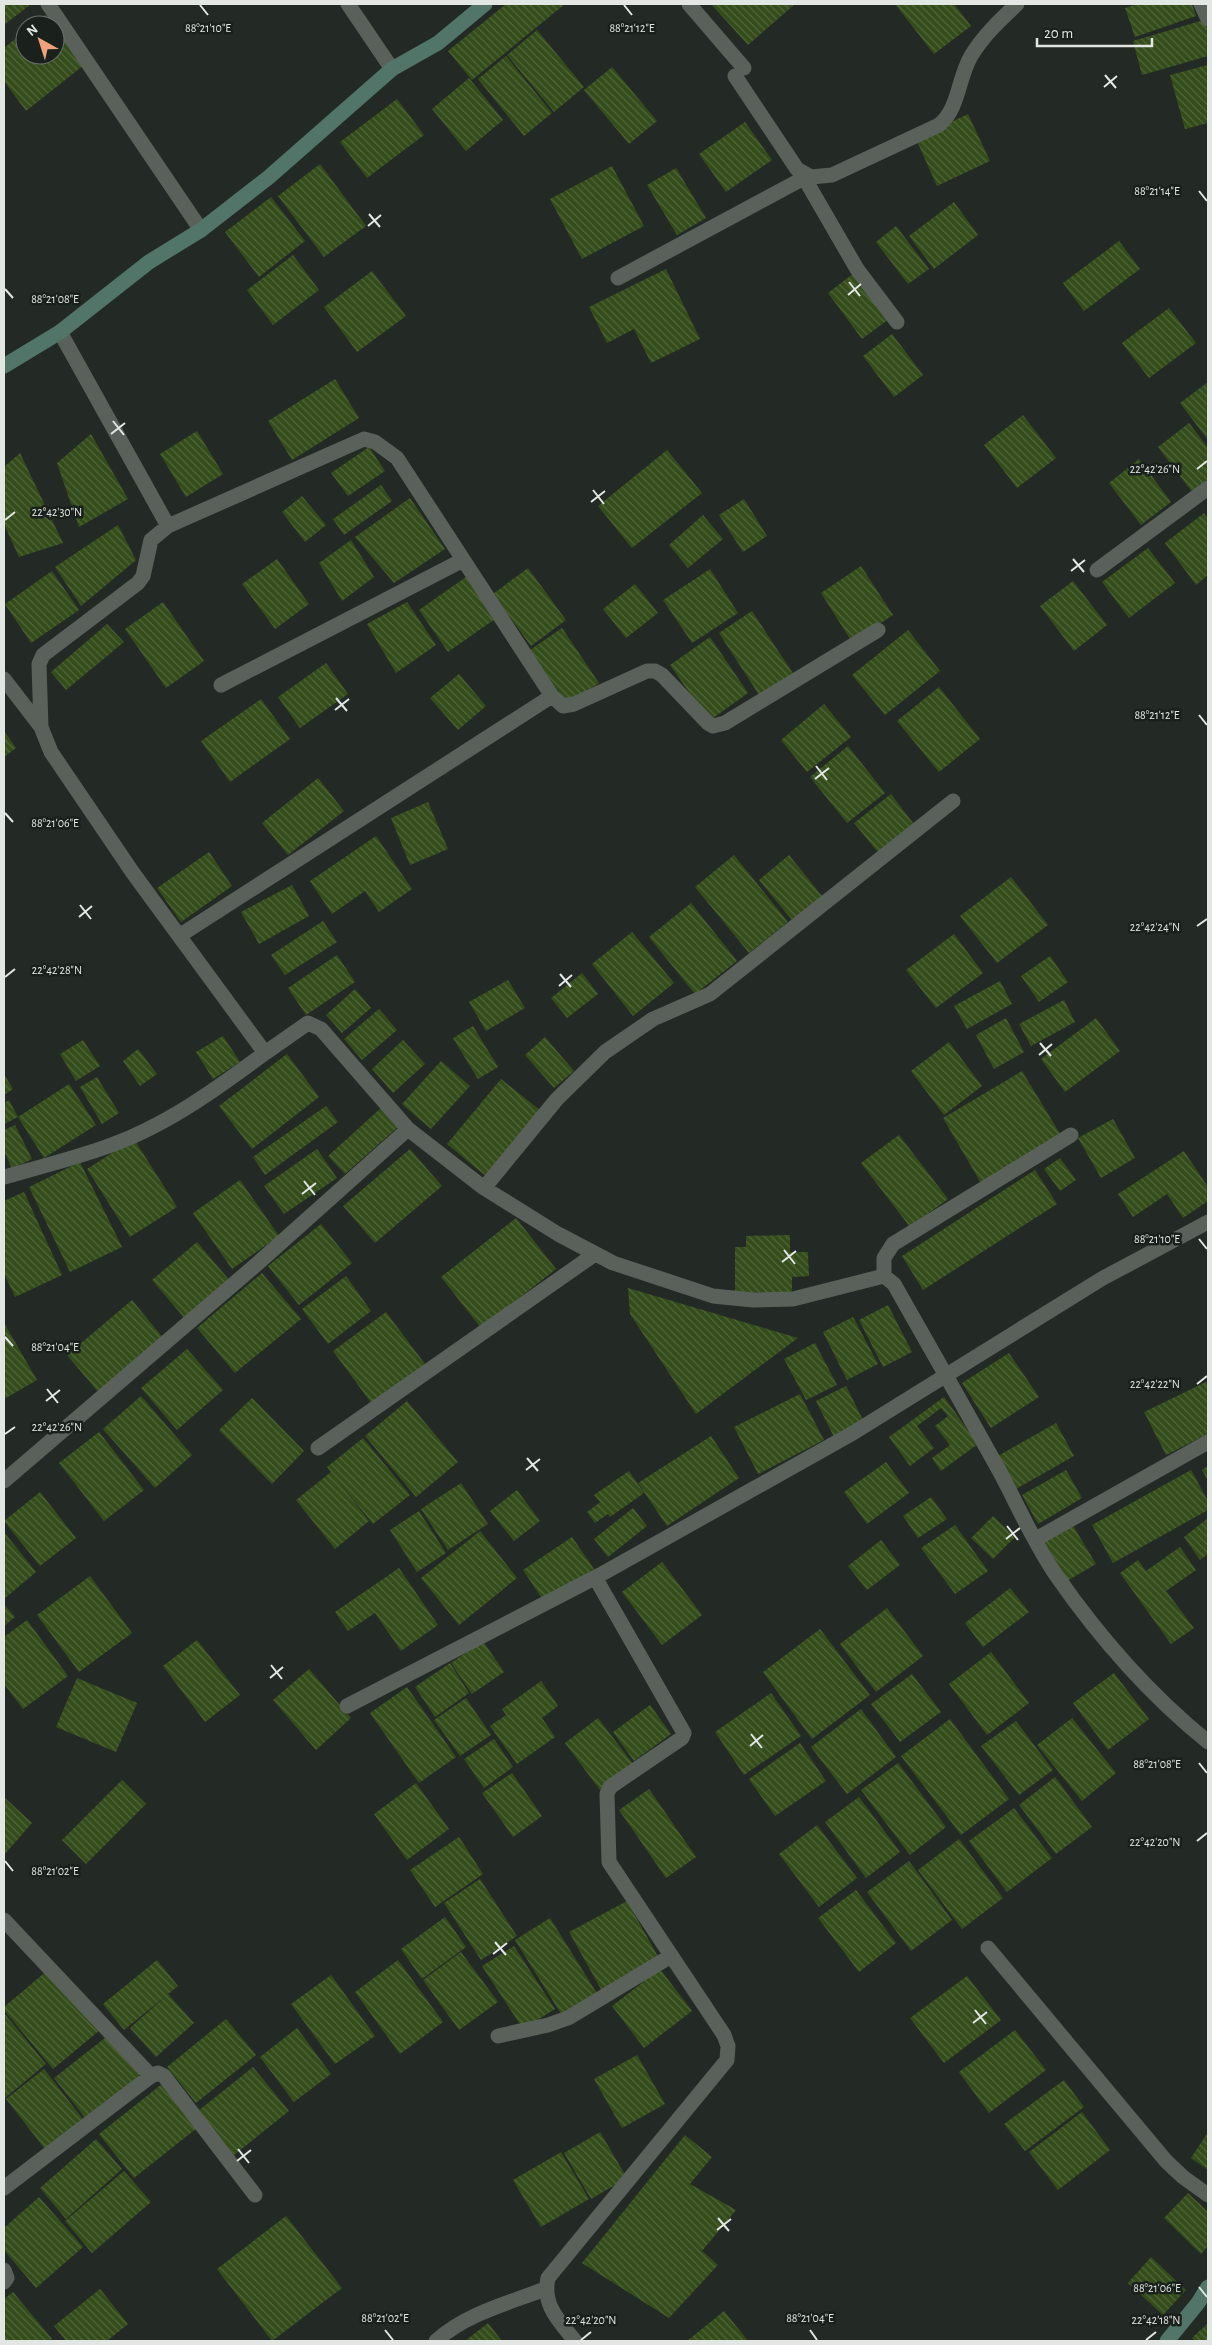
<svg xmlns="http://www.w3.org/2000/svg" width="1212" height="2345" font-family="'Alegreya Sans',sans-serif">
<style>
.building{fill:url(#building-back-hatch)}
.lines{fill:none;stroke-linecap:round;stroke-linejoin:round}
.street{stroke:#59615a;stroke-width:15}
.secondary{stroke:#527569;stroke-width:15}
.ticks{fill:none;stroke:#e2e7e3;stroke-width:2}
.ticks-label{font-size:12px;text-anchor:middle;fill:#e2e7e3;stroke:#1a211c;stroke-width:5;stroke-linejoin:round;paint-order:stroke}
</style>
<defs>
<pattern id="building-back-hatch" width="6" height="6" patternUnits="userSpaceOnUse" patternTransform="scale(1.25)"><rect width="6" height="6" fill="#344c1a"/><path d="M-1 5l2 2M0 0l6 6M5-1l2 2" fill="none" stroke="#51663b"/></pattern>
</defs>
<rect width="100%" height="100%" fill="#232a25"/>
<path class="building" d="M4 4H31L4 25Z
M506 4H565L472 80 448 51Z
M711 4H795L748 45Z
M895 4H954L971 26 934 54Z
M1138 4H1192L1196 16 1135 37 1125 8Z
M45 15 53 25H32Z
M1207 19 1208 56 1142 75 1133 41Z
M55 27 84 65 26 111 4 81V48L25 31V55H55Z
M537 30 584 87 554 112 507 55Z
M506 56 552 113 524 136 478 79Z
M1208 65V123L1185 129 1170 75Z
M612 67 657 121 629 144 584 90Z
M469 78 503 120 466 151 432 109Z
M397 99 424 135 367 178 340 142Z
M968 114 990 161 937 186 916 139Z
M745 122 772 160 726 192 699 154Z
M320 164 366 226 324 257 278 196Z
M612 166 644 226 582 259 550 199Z
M676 168 706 218 677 235 647 185Z
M271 197 305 241 259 277 225 232Z
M954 202 978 235 934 269 909 236Z
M896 226 929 269 908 284 876 242Z
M1119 241 1140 269 1084 311 1063 283Z
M293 255 319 290 273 325 247 290Z
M666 269 700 339 651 363 634 329 607 343 589 307Z
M372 271 406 316 357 352 324 307Z
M854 273 889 319 862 339 828 293Z
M1169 308 1196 343 1149 378 1122 343Z
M892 334 923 375 894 397 863 356Z
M335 379 359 418 292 460 268 421Z
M1208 382V440L1180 403Z
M1023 415 1056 458 1017 488 984 445Z
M1189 423 1208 448V479L1192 492 1158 447Z
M197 431 223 474 186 497 160 454Z
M91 434 128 499 79 527 57 463Z
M369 447 385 471 348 496 331 473Z
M667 450 702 493 632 548 598 506Z
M20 453 63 543 19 557 4 524V467Z
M1139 459 1171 502 1141 525 1109 483Z
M381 485 392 501 344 535 333 519Z
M302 496 326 525 305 542 282 512Z
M410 498 445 549 394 583 355 537Z
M744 499 767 536 743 552 719 515Z
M1204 513 1208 519V575L1196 585 1165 543Z
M703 515 723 539 688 568 669 545Z
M118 525 136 560 81 606 55 567Z
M351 540 374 577 342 601 319 563Z
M1148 548 1175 583 1129 618 1102 582Z
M277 559 309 604 275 629 242 584Z
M861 566 893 615 852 642 821 593Z
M528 568 566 620 531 646 493 594Z
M710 569 738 613 692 643 663 600Z
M52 571 79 610 31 643 5 604Z
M466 577 495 619 448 652 419 610Z
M1073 581 1107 625 1074 651 1040 606Z
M635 584 658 613 626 638 603 609Z
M163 602 204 661 166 688 125 629Z
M407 602 436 645 396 673 367 624Z
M752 611 794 675 761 698 719 633Z
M107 624 124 642 66 690 51 672Z
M562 628 599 683 567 704 530 650Z
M908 630 940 671 885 715 852 675Z
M710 637 748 693 709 721 670 665Z
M326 663 348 694 300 728 278 697Z
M459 674 486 706 458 730 430 698Z
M939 687 980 739 939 772 897 721Z
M261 699 290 739 230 782 201 741Z
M824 704 851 737 807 772 781 740Z
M4 731 16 748 4 757Z
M848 746 885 793 847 823 810 777Z
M318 778 344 811 288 855 262 823Z
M891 794 916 827 881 856 854 823Z
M428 802 448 849 410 865 391 818Z
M376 836 412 889 379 912 365 891 332 914 310 881Z
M209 852 232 886 181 922 157 888Z
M734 855 788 922 749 953 695 887Z
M789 855 822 896 792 920 759 880Z
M1011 877 1048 925 997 963 960 916Z
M292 885 309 916 259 944 241 912Z
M691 903 737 961 695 994 649 937Z
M323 921 337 942 285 975 271 955Z
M632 932 674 983 633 1016 592 964Z
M954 934 983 973 936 1008 906 970Z
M337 955 355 982 306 1015 288 988Z
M1050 956 1068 982 1039 1002 1021 976Z
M582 973 598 994 567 1018 551 998Z
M508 980 525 1008 486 1031 469 1002Z
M1000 981 1012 1004 967 1029 954 1006Z
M355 989 371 1008 342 1033 326 1015Z
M1064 1000 1075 1022 1031 1046 1019 1024Z
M379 1009 397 1030 362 1060 344 1039Z
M1006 1018 1024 1052 994 1069 976 1035Z
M1096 1018 1120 1051 1065 1092 1041 1059Z
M473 1026 498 1067 478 1079 453 1038Z
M223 1036 240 1062 213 1079 196 1052Z
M545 1037 574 1071 554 1088 525 1055Z
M83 1040 100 1066 76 1081 60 1054Z
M403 1040 425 1064 393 1093 372 1069Z
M949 1042 982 1086 944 1115 911 1071Z
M138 1049 157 1074 140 1086 123 1061Z
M287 1054 319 1097 252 1149 219 1106Z
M441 1061 470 1086 431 1129 402 1104Z
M1022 1071 1062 1137 982 1185 943 1118Z
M4 1074 13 1089 4 1095Z
M97 1077 119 1113 102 1124 80 1087Z
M501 1079 541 1111 487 1177 447 1144Z
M69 1084 96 1125 44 1158 18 1117Z
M9 1100 18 1117 4 1124V1103Z
M326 1106 338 1122 265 1175 253 1157Z
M381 1108 398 1127 345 1174 328 1156Z
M1113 1119 1135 1158 1101 1178 1078 1138Z
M15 1125 32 1159 12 1169 4 1151V1130Z
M899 1135 948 1199 910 1227 861 1163Z
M134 1139 177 1207 130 1237 87 1169Z
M317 1149 337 1178 284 1214 264 1186Z
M410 1149 442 1186 375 1243 343 1206Z
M1184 1151 1208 1187V1201L1183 1218 1167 1194 1133 1217 1118 1194Z
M1060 1158 1076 1180 1060 1191 1044 1169Z
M80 1162 122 1247 70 1272 29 1187Z
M1035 1170 1057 1204 923 1290 902 1256Z
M240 1180 279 1236 232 1269 193 1213Z
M24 1192 62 1275 15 1297 4 1273V1201Z
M516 1218 556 1269 481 1328 441 1277Z
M321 1224 352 1263 299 1305 268 1266Z
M790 1235V1252H808L809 1276 792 1277V1292L735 1293V1247H746V1236Z
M197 1242 231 1282 186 1320 152 1280Z
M262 1273 301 1319 235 1373 197 1328Z
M346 1276 371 1311 328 1344 302 1309Z
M628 1288 798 1338 696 1414 630 1314Z
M132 1300 164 1339 99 1393 67 1355Z
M888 1305 912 1352 883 1367 859 1320Z
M386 1312 425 1364 372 1404 333 1351Z
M853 1317 878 1364 847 1380 823 1332Z
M4 1323 37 1380 4 1399Z
M815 1343 837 1385 806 1400 784 1359Z
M187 1349 223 1390 177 1430 141 1388Z
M1009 1353 1039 1397 991 1428 962 1383Z
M1208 1381V1434L1166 1455 1144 1412Z
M846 1386 864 1422 834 1437 816 1401Z
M800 1394 824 1440 758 1474 734 1427Z
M141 1396 192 1455 155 1488 103 1429Z
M944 1397 978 1444 941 1471 932 1458 950 1445 935 1426 948 1416 941 1408 917 1426 934 1448 910 1466 889 1437Z
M252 1398 304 1451 272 1484 219 1430Z
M407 1401 458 1462 416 1497 365 1436Z
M1056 1423 1074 1456 1016 1489 998 1456Z
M99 1432 144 1490 104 1521 59 1463Z
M711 1436 739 1478 667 1526 638 1483Z
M363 1438 410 1495 373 1524 338 1481 369 1521 335 1549 296 1500 331 1472 327 1467Z
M886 1462 909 1493 867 1524 844 1492Z
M1208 1466V1481L1202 1470Z
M1066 1470 1082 1498 1038 1524 1022 1495Z
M1191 1470 1208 1501V1510L1113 1563 1092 1525Z
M629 1471 644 1493 610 1517 608 1514 595 1523 587 1512 600 1502 594 1495Z
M461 1483 488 1524 448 1550 421 1509Z
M517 1490 540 1521 514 1541 490 1511Z
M40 1492 76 1538 40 1566 4 1521Z
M931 1497 947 1519 918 1538 903 1516Z
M633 1508 647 1526 608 1557 594 1539Z
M419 1511 446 1553 417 1572 390 1530Z
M993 1516 1015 1537 993 1559 971 1538Z
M1208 1518V1554L1200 1560 1184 1537Z
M1072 1524 1096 1564 1067 1581 1044 1541Z
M955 1525 988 1571 955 1594 921 1548Z
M480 1531 517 1578 459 1625 421 1578Z
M4 1532 36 1572 4 1599Z
M572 1537 594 1569 545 1603 523 1570Z
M881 1540 900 1565 867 1590 848 1566Z
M1180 1547 1196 1570 1166 1591 1194 1628 1171 1644 1120 1573 1138 1560 1146 1571Z
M662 1562 702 1615 662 1645 622 1592Z
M399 1568 438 1625 401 1651 375 1613 348 1631 335 1612Z
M90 1576 132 1633 79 1672 37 1615Z
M1010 1588 1029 1612 983 1647 965 1623Z
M4 1604 15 1617 4 1626Z
M887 1608 923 1656 876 1692 840 1644Z
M27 1620 68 1676 23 1709 4 1684V1637Z
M820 1629 870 1695 812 1739 763 1672Z
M197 1640 240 1695 205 1722 163 1666Z
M483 1641 504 1672 472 1694 451 1663Z
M991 1652 1029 1703 987 1735 949 1684Z
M450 1663 469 1693 435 1717 415 1687Z
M309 1669 351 1718 316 1750 273 1700Z
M1114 1673 1149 1719 1108 1750 1073 1703Z
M912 1674 941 1712 900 1742 871 1704Z
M77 1678 137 1703 116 1752 56 1727Z
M541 1681 558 1706 542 1718 555 1737 517 1764 490 1726 506 1715 502 1709Z
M407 1687 456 1757 419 1783 370 1713Z
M771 1693 801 1736 744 1775 715 1732Z
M466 1698 491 1735 460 1756 434 1720Z
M650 1705 671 1734 634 1761 613 1732Z
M861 1709 896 1757 847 1794 811 1747Z
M598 1718 634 1765 600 1790 565 1743Z
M1072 1718 1116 1773 1082 1801 1037 1745Z
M950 1719 1009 1799 961 1835 901 1756Z
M1016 1721 1053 1770 1019 1795 981 1746Z
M494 1739 513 1767 484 1788 464 1759Z
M800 1743 826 1781 775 1816 749 1779Z
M898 1763 946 1827 910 1855 861 1790Z
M512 1773 542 1816 513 1837 482 1793Z
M1055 1777 1092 1827 1056 1854 1019 1805Z
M122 1780 146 1804 86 1864 62 1840Z
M416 1783 449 1829 407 1860 374 1814Z
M649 1789 696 1857 666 1878 619 1810Z
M4 1797 32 1823 4 1855Z
M859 1797 900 1852 866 1878 825 1822Z
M1014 1808 1052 1858 1007 1892 969 1841Z
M817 1825 857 1878 819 1907 779 1854Z
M459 1837 483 1874 435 1907 410 1870Z
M959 1839 1003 1898 962 1929 918 1870Z
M909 1861 952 1920 911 1951 867 1892Z
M480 1879 517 1936 481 1960 444 1903Z
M856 1890 896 1943 859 1972 818 1918Z
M627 1901 660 1960 602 1991 569 1932Z
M445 1917 466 1947 422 1979 401 1949Z
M550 1918 598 1995 563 2017 515 1940Z
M514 1946 555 2009 523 2029 482 1966Z
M461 1952 498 2002 459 2030 423 1980Z
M157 1960 178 1986 124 2030 103 2004Z
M398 1960 443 2022 400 2054 355 1992Z
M49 1969 100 2030 53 2069 4 2010V2007Z
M660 1969 692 2011 644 2048 612 2006Z
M331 1975 375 2036 335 2064 291 2004Z
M967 1976 1001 2020 944 2063 910 2018Z
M168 1994 194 2023 156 2057 130 2028Z
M4 2013 46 2064 5 2098 4 2097Z
M226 2019 256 2055 196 2103 167 2067Z
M297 2028 331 2074 294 2102 260 2057Z
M1015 2030 1046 2070 989 2113 959 2072Z
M110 2034 141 2074 86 2119 54 2078Z
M637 2055 665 2104 622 2128 594 2079Z
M253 2067 289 2111 234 2155 198 2111Z
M44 2069 86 2123 48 2153 6 2099Z
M1064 2080 1084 2107 1025 2151 1004 2124Z
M162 2084 197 2128 134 2178 99 2134Z
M1082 2112 1110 2150 1058 2190 1029 2152Z
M600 2132 627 2178 591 2199 564 2153Z
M1208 2132V2170L1191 2158Z
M685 2135 712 2157 690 2184 736 2210 702 2251 718 2265 669 2318 582 2263Z
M96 2139 122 2169 66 2219 40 2188Z
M561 2152 589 2199 541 2227 513 2180Z
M124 2171 151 2202 92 2253 65 2221Z
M1188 2193 1208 2212V2246L1201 2254 1164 2218Z
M39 2197 83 2247 36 2288 4 2250V2228Z
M286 2216 342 2288 272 2341 217 2269Z
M1151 2257 1186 2290 1163 2315 1128 2283Z
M100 2289 128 2324 107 2341H66L54 2326Z
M13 2292 52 2339 49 2341H4V2299Z
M724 2311 748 2341H687Z
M488 2323 502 2341H465Z
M1208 2323V2341H1195L1192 2338Z"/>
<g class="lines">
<path class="street" d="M48 4 201 230
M348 4 392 69
M689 4 744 68
M1201 4 1208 19
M735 76 797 169 811 177 832 175 939 125C959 109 958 78 971 56 983 36 1000 20 1017 4
M802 174 857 269 897 322
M618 278 804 178
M60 332 168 526
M1097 570 1208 488
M4 679 41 727
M221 685 463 560
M179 936 552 696
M265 1053 308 1023 321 1029 408 1129 484 1188 558 1234 613 1263 713 1296 753 1300 793 1299 884 1276 894 1284C930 1347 965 1409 1000 1472 1018 1506 1034 1543 1056 1575 1099 1637 1150 1695 1208 1742
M4 1177C37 1168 71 1159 103 1148 163 1128 215 1090 265 1053L133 873 51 752 41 727 39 664 43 655 138 583 143 576 151 540 168 526 364 439 375 442 397 458 552 696 563 706 574 704 647 671H655L662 675 708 723 713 726 725 723 878 630
M484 1188 557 1099 605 1052 653 1019 710 994 953 801
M884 1276V1258L893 1244 1071 1135
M318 1448 595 1254
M4 1481 257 1264 408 1129
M1036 1539 1208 1442
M347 1706 600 1575
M4 1920 151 2076
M988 1948 1166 2161 1183 2177 1208 2195
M498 2036 548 2025 568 2018 671 1956
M4 2188 151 2076 158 2073 164 2076 255 2195
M4 2270 7 2278 4 2282
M436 2341C465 2314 509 2303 545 2289
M575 2341C559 2321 542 2305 548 2278L727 2060 728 2046 724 2035 609 1862 607 1794 610 1787 682 1738 684 1733 600 1586 598 1580 600 1575 853 1433 1103 1278 1208 1222"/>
<path class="secondary" d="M4 366 60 332 149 262 201 230 269 177 392 69 438 43 485 4
M1167 2341 1198 2303 1208 2287"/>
</g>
<path class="ticks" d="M200 5 208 15M624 5 632 15M1105 75 1116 88M1104 87 1117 76M1199 191 1207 201M369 214 380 227M368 226 381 215M849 282 860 296M5 289 13 298M848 295 861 284M113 421 124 435M111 434 125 423M1197 469 1207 461M593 490 604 504M591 502 605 491M5 520 15 512M1073 559 1084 572M1071 571 1085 560M336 698 347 711M335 710 349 699M1199 715 1207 725M816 766 827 780M815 779 829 768M5 813 13 822M80 905 91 919M79 917 92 906M1197 926 1207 919M560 974 571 987M5 977 15 969M559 986 572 975M1040 1043 1051 1056M1039 1055 1052 1044M304 1181 315 1195M302 1194 316 1183M1199 1239 1207 1249M784 1250 795 1264M782 1262 796 1251M5 1337 13 1346M1197 1384 1207 1376M47 1389 58 1403M46 1401 60 1390M5 1434 15 1427M527 1458 538 1471M526 1470 540 1459M1007 1526 1018 1540M1006 1539 1020 1528M271 1665 282 1679M270 1678 283 1667M751 1734 762 1748M750 1746 763 1735M1199 1763 1207 1773M1197 1841 1207 1833M5 1861 13 1871M495 1942 506 1955M493 1954 507 1943M975 2010 986 2024M973 2023 987 2012M238 2149 249 2163M237 2161 251 2150M718 2218 729 2231M717 2230 731 2219M1199 2287 1207 2297M385 2330 393 2340M810 2330 817 2340M581 2340 591 2332M1146 2340 1156 2332"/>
<g class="ticks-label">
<text x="208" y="32">88°21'10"E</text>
<text x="632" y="32">88°21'12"E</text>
<text x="1157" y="195">88°21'14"E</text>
<text x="55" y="303">88°21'08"E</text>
<text x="1155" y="473">22°42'26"N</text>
<text x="57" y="516">22°42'30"N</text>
<text x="1157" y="719">88°21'12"E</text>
<text x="55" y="827">88°21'06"E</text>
<text x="1155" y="931">22°42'24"N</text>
<text x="57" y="974">22°42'28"N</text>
<text x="1157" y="1243">88°21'10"E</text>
<text x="55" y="1351">88°21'04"E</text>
<text x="1155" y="1388">22°42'22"N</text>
<text x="57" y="1431">22°42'26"N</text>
<text x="1157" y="1768">88°21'08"E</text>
<text x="1155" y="1846">22°42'20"N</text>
<text x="55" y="1875">88°21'02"E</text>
<text x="1157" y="2292">88°21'06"E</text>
<text x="385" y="2322">88°21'02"E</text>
<text x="810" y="2322">88°21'04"E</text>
<text x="591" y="2324">22°42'20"N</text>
<text x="1156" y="2324">22°42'18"N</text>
</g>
<rect width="1212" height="2345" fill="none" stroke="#e2e7e3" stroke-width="10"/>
<g transform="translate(40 40) rotate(321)"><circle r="24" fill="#1a211c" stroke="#6a706c"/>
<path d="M0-4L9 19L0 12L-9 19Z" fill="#f1a17c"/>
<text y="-8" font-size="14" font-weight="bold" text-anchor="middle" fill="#e2e7e3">N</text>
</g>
<path d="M1037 38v8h115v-8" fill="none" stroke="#e2e7e3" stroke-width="2.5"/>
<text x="1044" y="38" font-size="15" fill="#e2e7e3" stroke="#1a211c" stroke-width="4" paint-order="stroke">20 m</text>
</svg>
